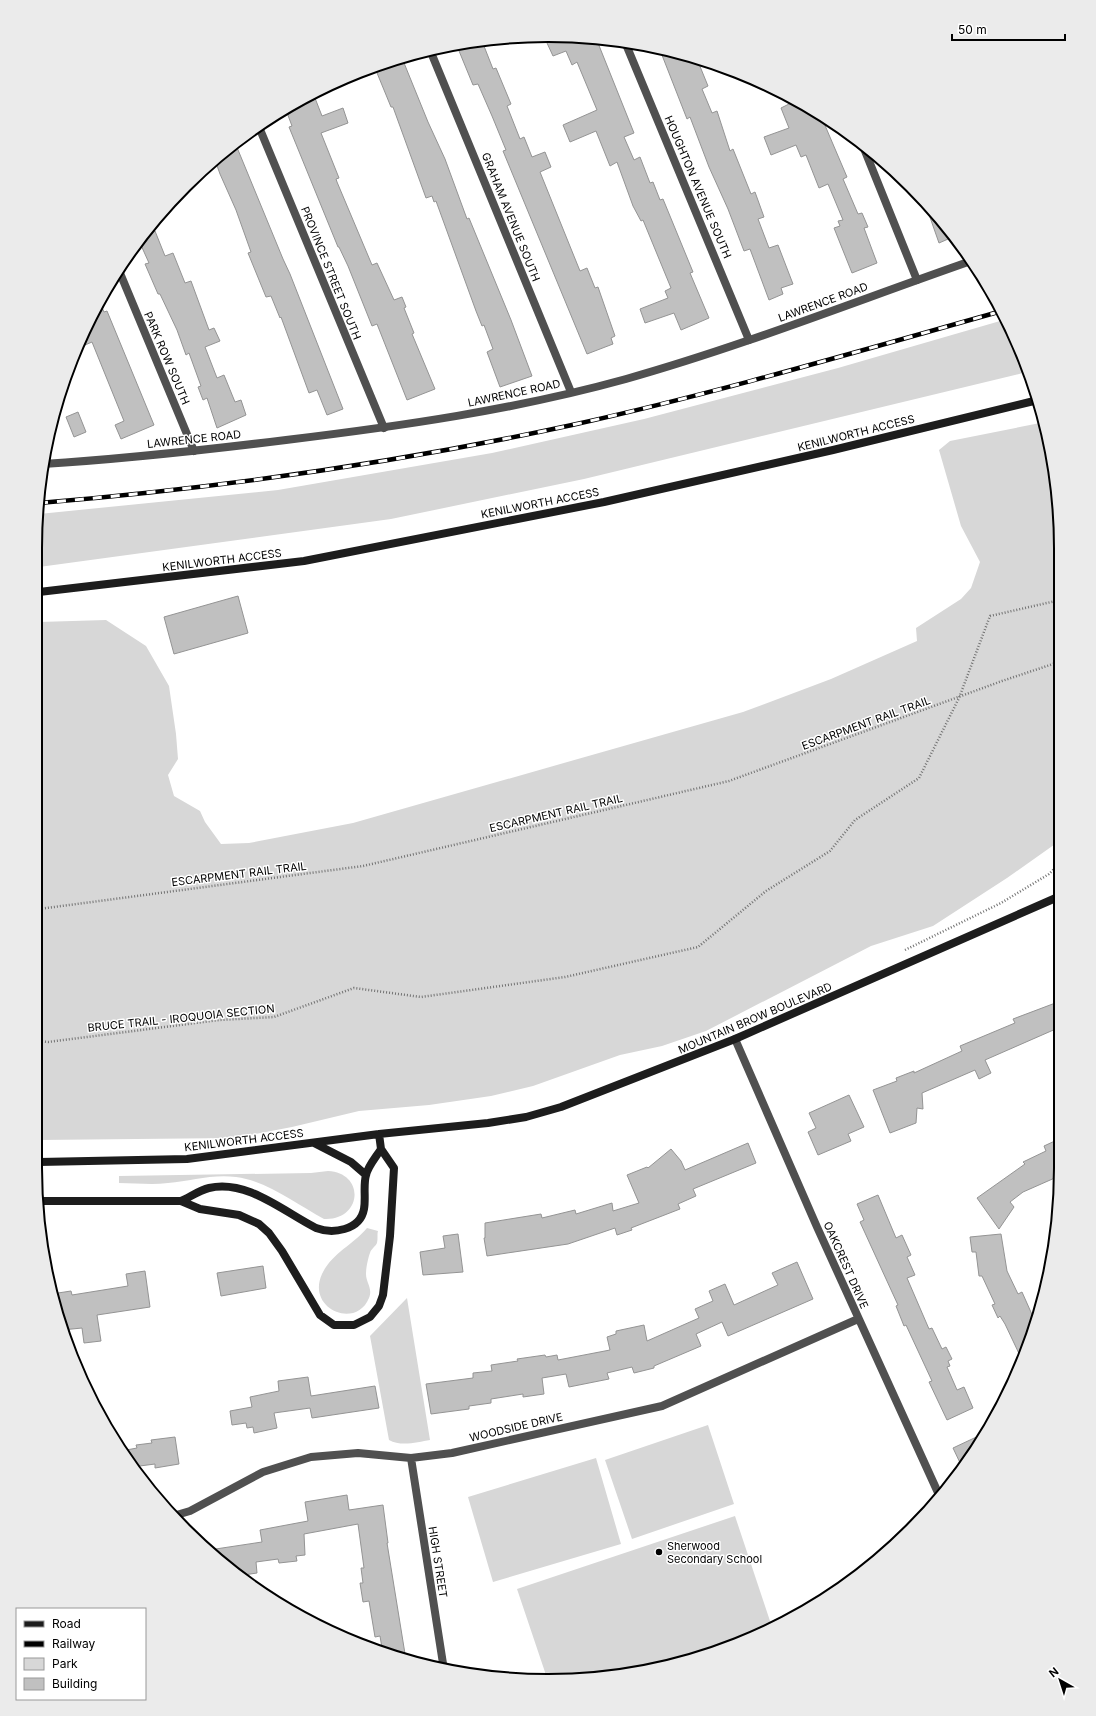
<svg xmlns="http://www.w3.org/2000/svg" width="1096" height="1716" font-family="Inter,sans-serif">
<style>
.green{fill:#d7d7d7}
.building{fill:#c0c0c0;stroke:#949494}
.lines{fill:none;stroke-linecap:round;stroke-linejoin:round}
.path{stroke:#727272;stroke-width:2.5;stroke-dasharray:1 2;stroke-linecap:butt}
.minor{stroke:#505050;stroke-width:8}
.tertiary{stroke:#505050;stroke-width:8}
.secondary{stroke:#1d1d1d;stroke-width:8}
.rail-casing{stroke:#000;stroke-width:4.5}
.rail{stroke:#fff;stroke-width:3;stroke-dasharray:9;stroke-linecap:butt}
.poi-dot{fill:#000;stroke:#fff;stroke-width:1.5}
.labels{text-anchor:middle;stroke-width:3;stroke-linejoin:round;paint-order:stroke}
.street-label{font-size:11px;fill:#000;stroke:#fff}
.poi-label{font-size:11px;fill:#000;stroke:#fff;text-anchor:start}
.rim{fill:none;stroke:#000;stroke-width:2}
</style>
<rect width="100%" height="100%" fill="#fff"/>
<path class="green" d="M1007 319 1027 372 584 479 391 519 39 567V514L278 490 492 453 644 419 838 368Z
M1045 422 1060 515 1058 842 1007 878 933 926 871 946 706 1031 662 1046 620 1055 533 1086 491 1096 429 1105 359 1111 292 1127 234 1138 39 1140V622L106 620 146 646 169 686 176 734 178 759 168 775 174 796 200 811 205 822 221 844 249 843 353 823 743 712 831 679 917 641 916 628 961 599 971 588 980 562 961 526 939 450 950 441Z
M328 1171C366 1173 362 1221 324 1219 296 1204 267 1181 236 1177 212 1174 191 1181 168 1183 152 1185 135 1183 119 1183V1176L311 1173Z
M367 1228 378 1231C377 1234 378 1239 377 1243 375 1247 371 1249 370 1253 368 1258 366 1268 366 1274 366 1283 373 1288 369 1298 356 1330 306 1309 322 1274 332 1253 353 1245 367 1228Z
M407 1298 430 1440C418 1442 401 1447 389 1440L370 1336Z
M708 1425 734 1504 632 1539 605 1460Z
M596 1458 621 1544 493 1582 468 1497Z
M735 1516 772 1627 745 1642 681 1663 548 1681 517 1589Z"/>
<path class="building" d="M559 38 598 39V43L634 133 624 137 634 160 640 157 650 183 653 182 660 200 663 199 693 272 690 273 709 318 681 330 674 313 645 323 640 309 668 298 665 291 671 288 643 220 641 221 633 206 617 162 610 166 596 131 570 142 563 125 597 110 577 62 572 65 566 51 553 56 547 43Z
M482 41 493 69 496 68 511 104 507 106 520 139 524 137 532 157 545 152 551 167 540 172 580 271 587 268 595 288 598 287 615 336 611 338 613 344 587 354 503 151 506 150 492 116 478 84 473 85 457 46Z
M660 50 697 59 708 86 702 89 712 113 717 111 730 151 733 149 751 194 755 192 764 217 758 219 769 248 778 245 793 284 781 288 783 294 769 300 750 249 744 251 728 209 709 167 690 117 687 119Z
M402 58 428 122 445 159 467 219 469 218 511 320 532 376 500 387 487 352 493 349 484 325 482 326 476 311 436 201 434 202 432 196 426 198 393 107H391L375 68Z
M313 93 322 116 343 108 348 123 321 133 339 178 336 179 337 182 372 265 377 263 394 300 402 297 406 307 404 308 414 333 412 334 435 389 407 400 377 324 372 326 348 266 339 247H338L289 127 292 126 286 110Z
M797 100 821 116 847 177 843 179 858 214 862 213 868 227 864 228 877 263 852 273 834 228 840 226 838 221 843 220 828 184 819 188 806 155 801 157 796 145 771 155 764 137 789 128 781 108Z
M236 145 283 259 290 274 343 409 327 415 317 390 309 393 281 317 280 318 271 296 266 297 248 253 251 252 236 210 220 174 215 160 228 148Z
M925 203 955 236 939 243Z
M155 231 165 256 173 253 185 283 191 281 209 330 214 328 220 341 205 347 217 378 224 375 235 402 241 400 246 415 217 428 207 398 203 400 198 387 201 386 189 353 186 355 177 330 160 294H158L145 264 149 263 140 243 146 235Z
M100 303 104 312 107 311 154 425 121 439 115 425 124 421 92 342 78 348 88 321Z
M78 412 86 432 74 437 66 417Z
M238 596 248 633 174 654 164 617Z
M1058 1002V1028L985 1060 991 1073 979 1079 975 1070 922 1093 923 1109 917 1108 916 1123 890 1133 873 1090 897 1081 896 1078 914 1071V1073L962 1051 960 1046 1015 1023 1013 1019Z
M849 1095 864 1127 848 1134 851 1141 818 1155 808 1132 816 1128 809 1113Z
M1057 1140V1177L1023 1192 1010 1202 1014 1207 999 1229 977 1198 1025 1164 1023 1162 1046 1151 1044 1146Z
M748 1143 756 1163 693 1189 696 1196 678 1204 680 1209 631 1228 632 1230 617 1235 615 1228 568 1244 487 1256 484 1238H485V1223L541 1214 542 1218 575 1210 576 1214 612 1203 613 1211 639 1203 627 1175 647 1167 648 1168 671 1149 681 1161 685 1170Z
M878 1195 896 1238 902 1235 911 1255 907 1257 915 1275 907 1278 929 1329 932 1328 942 1349 946 1347 952 1359 948 1361 950 1366 947 1367 957 1390 964 1387 973 1408 947 1420 929 1382 932 1381 906 1325 904 1326 896 1306 898 1305 892 1292 860 1222 864 1220 857 1204Z
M458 1234 463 1272 423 1275 420 1252 445 1248 443 1236Z
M1001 1234 1007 1271 1018 1294 1022 1292 1034 1319 1023 1362 1005 1324 1000 1316 998 1318 992 1305 995 1304 982 1276H979L976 1252H972L970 1237Z
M797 1262 813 1299 728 1336 722 1322 696 1334 701 1346 654 1366V1368L634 1373 632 1367 607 1373 609 1379 569 1387 566 1374 542 1378 544 1394 523 1397V1394L491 1399V1403L469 1406V1409L431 1414 426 1384 473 1378V1373L492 1371 491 1365 518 1361 517 1359 545 1355 546 1357 557 1355 558 1360 610 1350 607 1337 616 1334V1331L644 1325 647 1341 699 1318 695 1309 713 1301 709 1291 725 1284 734 1305 778 1285 772 1273Z
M263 1266 266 1288 221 1296 217 1273Z
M145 1271 150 1307 97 1315 101 1341 84 1343 82 1328 62 1330 54 1298 58 1297V1293L71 1291 72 1295 128 1286 126 1274Z
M308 1377 311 1396 375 1386 379 1408 312 1418 310 1408 274 1413 277 1428 254 1433 253 1427 247 1428 246 1423 232 1425 230 1411 252 1407 250 1397 279 1391 278 1381Z
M987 1432 970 1456 962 1467 953 1448Z
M175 1437 179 1464 155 1468V1464L132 1467 121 1451 137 1448 136 1445 152 1443 151 1440Z
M347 1495 349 1510 383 1505 388 1543H387L406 1660 383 1654 380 1636 375 1637 369 1601 363 1602 360 1583H363L361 1568H364L358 1524 304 1534 305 1555 296 1556 297 1561 279 1563 278 1559 256 1562 257 1573 237 1576 209 1550 262 1542 260 1530 308 1521 305 1502Z"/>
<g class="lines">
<path class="path" d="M39 909 363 866 729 781 1002 681 1059 662
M905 950 1001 903 1049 874 1058 865
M39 1041 48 1042 219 1020 274 1017 354 988 421 997 565 977 698 947 766 891 830 851 855 820 919 778 959 698 990 616 1060 600"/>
<path class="minor" d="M625 42 749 340
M430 50 571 392
M259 127 384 428
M863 146 917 280
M120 273 194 451
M735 1039 817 1227 940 1497
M411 1458 444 1670
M173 1516 190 1511 263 1472 311 1457 358 1453 411 1458 452 1453 662 1406 858 1319"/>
<path class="tertiary" d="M43 464C124 459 205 450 286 440 401 426 514 410 626 379 743 346 856 301 971 261"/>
<path class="secondary" d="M39 592 304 561 604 502 833 450 1038 400
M314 1143 351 1162 366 1175
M39 1162 187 1159 379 1134 488 1123 526 1117 561 1107 735 1039 1058 897
M39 1201H181L200 1209 239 1215 259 1224 269 1233 282 1251 320 1315 334 1325H354L370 1317 379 1306 383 1295 390 1236 394 1168 381 1149 379 1134
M181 1201C190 1197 200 1190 209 1188 247 1179 284 1212 316 1228 332 1234 360 1231 364 1209 366 1198 363 1186 366 1175 368 1166 376 1157 381 1149"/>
<defs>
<path id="rail" d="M39 503C219 488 396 463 572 425 717 393 859 351 1002 311"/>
</defs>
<use href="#rail" class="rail-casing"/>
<use href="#rail" class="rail"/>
</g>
<circle class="poi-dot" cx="659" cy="1552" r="4"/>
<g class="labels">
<g class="street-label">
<text transform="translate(698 187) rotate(67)" y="4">HOUGHTON AVENUE SOUTH</text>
<text transform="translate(511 217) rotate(68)" y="4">GRAHAM AVENUE SOUTH</text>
<text transform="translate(331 273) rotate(68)" y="4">PROVINCE STREET SOUTH</text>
<text transform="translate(823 302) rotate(-20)" y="4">LAWRENCE ROAD</text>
<text transform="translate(167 358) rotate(67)" y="4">PARK ROW SOUTH</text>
<text transform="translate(514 393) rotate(-12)" y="4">LAWRENCE ROAD</text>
<text transform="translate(856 433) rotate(-14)" y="4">KENILWORTH ACCESS</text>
<text transform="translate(194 439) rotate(-6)" y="4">LAWRENCE ROAD</text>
<text transform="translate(540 503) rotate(-11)" y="4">KENILWORTH ACCESS</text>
<text transform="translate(222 560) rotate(-7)" y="4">KENILWORTH ACCESS</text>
<text transform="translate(866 723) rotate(-20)" y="4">ESCARPMENT RAIL TRAIL</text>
<text transform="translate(556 813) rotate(-13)" y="4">ESCARPMENT RAIL TRAIL</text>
<text transform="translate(239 874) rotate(-7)" y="4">ESCARPMENT RAIL TRAIL</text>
<text transform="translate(181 1018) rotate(-6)" y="4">BRUCE TRAIL - IROQUOIA SECTION</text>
<text transform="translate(755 1018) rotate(-23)" y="4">MOUNTAIN BROW BOULEVARD</text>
<text transform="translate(244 1140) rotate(-7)" y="4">KENILWORTH ACCESS</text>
<text transform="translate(846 1265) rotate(66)" y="4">OAKCREST DRIVE</text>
<text transform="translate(516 1427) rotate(-13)" y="4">WOODSIDE DRIVE</text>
<text transform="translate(438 1562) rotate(81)" y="4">HIGH STREET</text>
</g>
<g class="poi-label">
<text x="667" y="1550">Sherwood<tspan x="667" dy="13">Secondary School</tspan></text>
</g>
</g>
<path d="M0 0H1096V1716H0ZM548 42H548A506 506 0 0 1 1054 548V1168A506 506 0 0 1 548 1674H548A506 506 0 0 1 42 1168V548A506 506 0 0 1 548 42Z" fill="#ebebeb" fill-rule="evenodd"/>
<path class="rim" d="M548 42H548A506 506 0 0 1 1054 548V1168A506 506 0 0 1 548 1674H548A506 506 0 0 1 42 1168V548A506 506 0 0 1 548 42Z"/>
<rect x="16" y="1608" width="130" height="92" fill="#ffffff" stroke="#999999"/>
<rect x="24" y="1621" width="20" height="6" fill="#1d1d1d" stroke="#999999"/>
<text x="52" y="1628" font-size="12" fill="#000000">Road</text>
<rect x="24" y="1641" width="20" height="6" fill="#000000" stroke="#999999"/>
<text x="52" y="1648" font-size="12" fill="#000000">Railway</text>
<rect x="24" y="1658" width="20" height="12" fill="#d7d7d7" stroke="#999999"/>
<text x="52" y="1668" font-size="12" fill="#000000">Park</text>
<rect x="24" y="1678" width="20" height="12" fill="#c0c0c0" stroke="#999999"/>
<text x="52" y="1688" font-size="12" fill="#000000">Building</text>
<g transform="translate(1060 1680) rotate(321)" stroke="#ffffff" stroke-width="3" paint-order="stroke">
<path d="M0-3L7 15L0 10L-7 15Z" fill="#000000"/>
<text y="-6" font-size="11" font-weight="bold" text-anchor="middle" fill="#000000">N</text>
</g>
<path d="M952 34v6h113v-6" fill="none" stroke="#000000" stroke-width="2"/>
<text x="958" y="34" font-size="12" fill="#000000" stroke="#ffffff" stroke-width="3" paint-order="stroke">50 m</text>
</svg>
